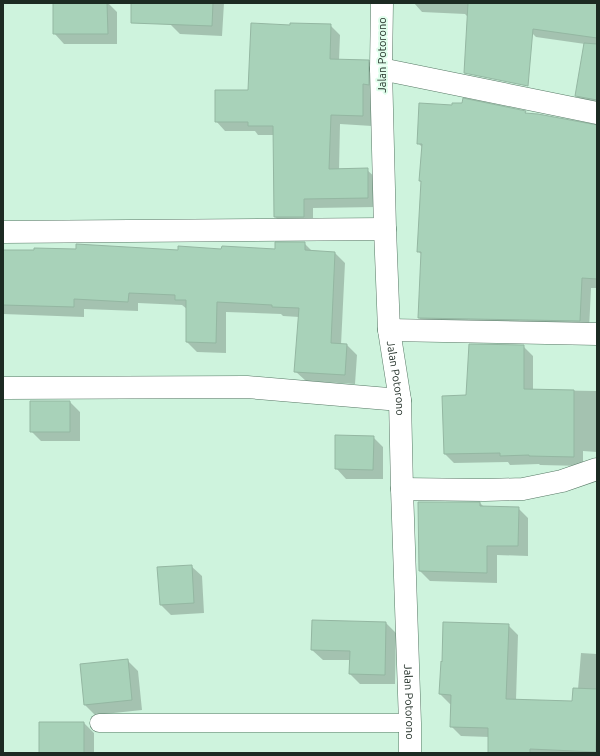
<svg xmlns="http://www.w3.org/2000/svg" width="600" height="756" font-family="Ubuntu,sans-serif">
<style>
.shadow{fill:#0003}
.building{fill:#a8d2b9;stroke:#94b7a2}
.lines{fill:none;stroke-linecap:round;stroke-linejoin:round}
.lane-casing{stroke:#577865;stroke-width:19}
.street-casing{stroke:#577865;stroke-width:23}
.lane{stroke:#fff;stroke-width:18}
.street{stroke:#fff;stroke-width:22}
.labels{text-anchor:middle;stroke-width:4;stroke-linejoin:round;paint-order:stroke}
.street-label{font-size:11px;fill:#1c2a22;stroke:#e0feec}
</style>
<rect width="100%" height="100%" fill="#cef3dd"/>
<path class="shadow" d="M54 3H108L117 12V44H64L54 33Z
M171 3H224L222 36 180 34 170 24Z
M414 3H494L471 20 465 14 422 12Z
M529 3H597V107L586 105 576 95 585 44 536 37 526 27Z
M330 25 340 35 339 60 368 61 378 70 372 126 340 124 339 170H367L377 179V207L313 208V226H285L275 217 274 135H258L255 131H225L216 121 249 91 291 26Z
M597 126V288H591L589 330 429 327 419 318 422 255 418 251 422 183 420 181 422 147 418 143Z
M304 243 313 252 335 253 345 263 341 345H347L357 355 355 384 306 381 295 371 299 317 283 316 281 314 226 312V353L197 352 187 342V309L182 305 138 303V311L84 309V317L3 314V251L276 250Z
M523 346 533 356V390L597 391V452L583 451V466L540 465 539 464 510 465 508 462 454 463 445 454 467 396Z
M70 402 80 412V441H41L31 431Z
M373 437 383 447V479H346L336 468Z
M419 503H480L484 507 518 508 528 518V556L497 555V583L430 581 420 571Z
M191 566 202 576 204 613 171 615 161 605Z
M386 623 396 633 395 684H360L350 674V660H323L312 650Z
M508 625 518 635 516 700 573 702 578 689 581 653 597 654V753H488L489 737 461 736 451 726 452 704H450L440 694Z
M127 660 138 671 142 710 95 715 85 705Z
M84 723 94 733V753H40Z"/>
<path class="building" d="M53 3H107L108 34H53Z
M131 3H213L212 26 131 23Z
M468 3H597V38L533 29 528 86 464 73Z
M251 23 290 25V23L331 24 330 59 369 60V85L363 84V116L331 115 329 169 368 168V198L304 199V217H274L273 126H248V122H215V90H248Z
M584 43 597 44V100L575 96Z
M463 98 526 111 525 113 538 114 597 125V279L582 278 580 321 418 318 421 252H417L421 181H419L422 144H417L419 103 452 105V103H462Z
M275 242H305V250L335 252 331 343 347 344 345 375 294 372 299 308 272 307V305L217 302 216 343 186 342V300H175V295L129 293 128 302 74 299V307L3 305V250H34V248L76 249V244L178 250V246L221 249 222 246 275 249Z
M469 344 524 345V389L574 390V457L529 456V455L500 456V453L444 454 442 396 466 395Z
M30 401H70V432H30Z
M335 435 374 436 373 470 335 469Z
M418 502H480V506L519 507 518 546H487V573L419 571Z
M192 565 194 603 160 605 157 567Z
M312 620 386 622 385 675 349 674 350 651 311 650Z
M443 622 509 624 506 699 572 701 573 688 597 689 596 752 530 749V753H488V728L450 727 451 695 439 694 441 661 442 662Z
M128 659 132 700 84 705 80 664Z
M39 722H84V753H39Z"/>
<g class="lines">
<defs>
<path id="lane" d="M99 723H410"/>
<g id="street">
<path id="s1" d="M382 3 381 69 385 229 389 330 400 400 402 489 410 723V753"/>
<path d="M381 69 597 113"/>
<path d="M3 232 385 229"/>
<path d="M389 330 597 334"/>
<path d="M3 388 247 387 400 400"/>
<path d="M402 489 485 490 523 489 562 481 597 469"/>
</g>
</defs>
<use href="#lane" class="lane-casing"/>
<use href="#street" class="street-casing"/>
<use href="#lane" class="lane"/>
<use href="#street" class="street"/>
</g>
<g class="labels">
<g class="street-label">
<text transform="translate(382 55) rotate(-90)" y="4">Jalan Potorono</text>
<text dy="4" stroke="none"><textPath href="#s1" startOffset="376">Jalan Potorono</textPath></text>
<text dy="4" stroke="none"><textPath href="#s1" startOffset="700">Jalan Potorono</textPath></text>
</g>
</g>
<rect width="600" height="756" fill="none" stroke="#1c2a22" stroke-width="8"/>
</svg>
